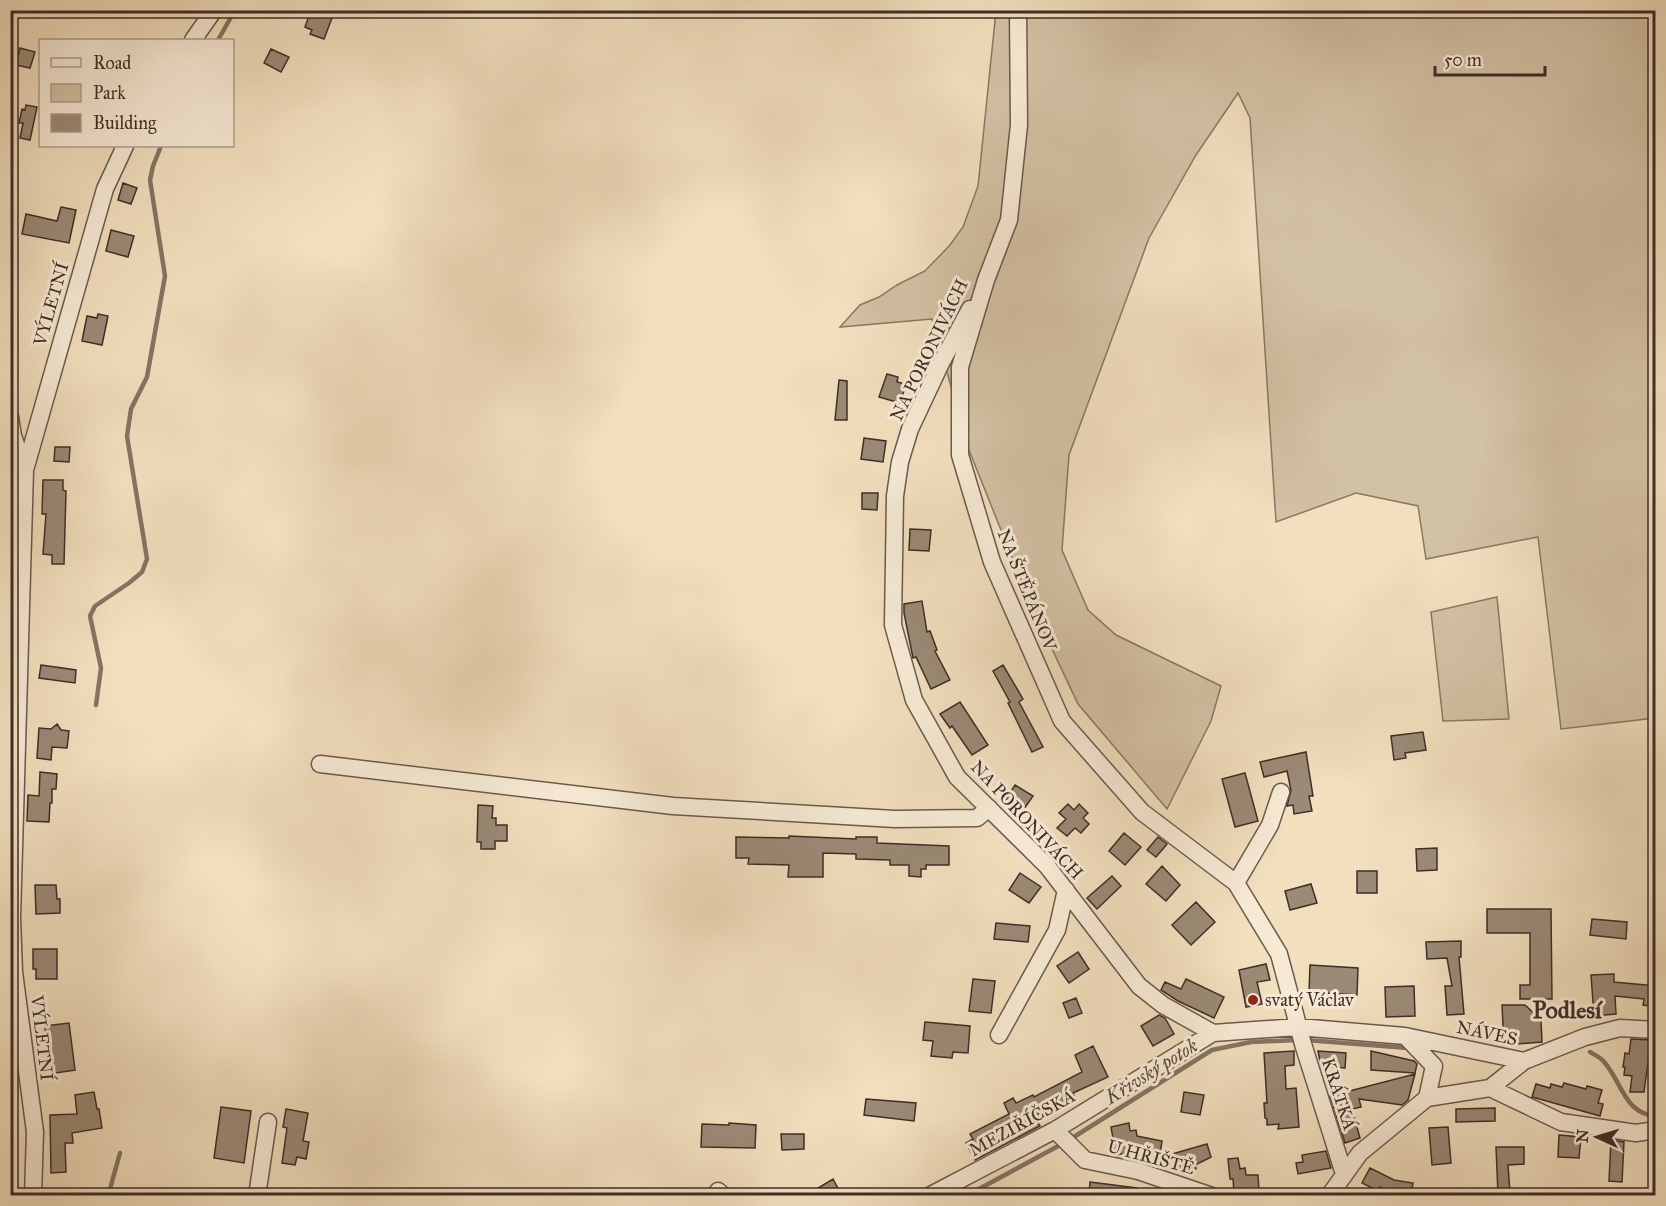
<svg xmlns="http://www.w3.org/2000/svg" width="1666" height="1206" font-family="'IM FELL Great Primer',serif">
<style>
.green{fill:#d3c1a4;stroke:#887866;stroke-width:1.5}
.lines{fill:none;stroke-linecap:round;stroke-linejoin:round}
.stream{stroke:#847463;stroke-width:4.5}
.building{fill:#9b8a76;stroke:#3d2e28;stroke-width:1.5}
.minor-casing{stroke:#6a5a4e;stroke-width:19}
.minor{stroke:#f7ead5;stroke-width:16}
.poi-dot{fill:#8f2418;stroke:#f7ead5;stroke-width:2}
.labels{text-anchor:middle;stroke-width:6;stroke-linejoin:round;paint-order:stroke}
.street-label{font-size:18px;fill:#3d2e28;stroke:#f7ead5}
.poi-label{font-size:18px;fill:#3d2e28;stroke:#f7ead5;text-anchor:start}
.water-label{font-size:20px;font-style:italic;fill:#5b4b41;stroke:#f7ead5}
.district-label{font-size:24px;font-weight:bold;fill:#3d2e28;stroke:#f7ead5}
</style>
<rect width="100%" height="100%" fill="#f2dfbe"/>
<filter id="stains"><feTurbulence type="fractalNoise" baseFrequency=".00333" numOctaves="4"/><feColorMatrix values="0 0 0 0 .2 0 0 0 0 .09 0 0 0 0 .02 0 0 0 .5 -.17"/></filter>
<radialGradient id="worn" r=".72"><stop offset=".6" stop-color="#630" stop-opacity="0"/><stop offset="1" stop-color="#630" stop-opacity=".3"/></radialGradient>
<path class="green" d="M996 11H1655V718L1561 729 1538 537 1426 559 1418 506 1356 493 1276 522 1250 118 1238 93 1196 155 1149 238 1069 455 1062 550 1088 610 1116 635 1221 686 1211 721 1167 809 1078 704 1029 600 969 450 932 319 840 327 860 305 879 297 897 285 925 271 950 245 963 227 978 186Z
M1497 597 1509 719 1443 721 1431 612Z"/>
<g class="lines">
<path class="stream" d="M218 40 235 10
M96 705 101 668 90 616 95 606 129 583 142 572 147 559 127 436 131 409 147 377 165 276 150 180 153 166 161 146
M1306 1040 1408 1048
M1590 1052C1595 1055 1602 1058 1605 1063 1622 1083 1625 1114 1656 1116
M1069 1140 1212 1050 1251 1042 1298 1040
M108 1196 120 1153
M966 1196 1062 1144"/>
</g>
<path class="building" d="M311 10H335L324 39 310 34 312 30 305 27Z
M20 48 35 52 30 68 16 65Z
M271 49 289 57 281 72 264 63Z
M26 105 37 107 30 140 20 138 23 123H19L22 109 25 110Z
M123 183 137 188 131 204 118 200Z
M61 207 76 210 69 243 22 234 26 214 57 221Z
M111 230 134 236 128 257 106 251Z
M98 314 108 316 102 345 82 341 87 316 97 318Z
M887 374 898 377 897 382 906 384 900 403 879 397Z
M839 380 847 381V420H835Z
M864 438 886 441 883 462 861 459Z
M55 447H70L69 462 54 461Z
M43 480H63V490L66 491 64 564H52V555L43 554 46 514H42Z
M862 493H878L877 510 862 509Z
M910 529 931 530 929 551 909 550Z
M922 601 927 632 930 631 937 650 935 651 950 680 931 689 916 657 913 658 904 613V604Z
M41 665 76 670 75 683 39 678Z
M1003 665 1023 699 1019 702 1043 747 1032 752 1008 703 1010 702 993 671Z
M960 702 988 745 972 755 952 726 950 728 940 714Z
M57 724 61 730 69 731 67 748 52 747 51 760 37 758 39 728 51 729Z
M1423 732 1426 750 1405 753 1406 758 1394 760 1391 736Z
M1306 752 1313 796H1309L1312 811 1294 814 1293 805 1287 806 1291 790 1287 771 1264 777 1260 762Z
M40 772 57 774 56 789H52V803H50L49 822 27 821 28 795 39 796Z
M1245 773 1258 821 1235 827 1222 779Z
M1015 785 1033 796 1024 809 1018 805 1017 808 1005 801Z
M1068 804 1074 810 1079 804 1088 813 1083 818 1089 824 1081 833 1075 828 1067 836 1057 828 1066 819 1059 813Z
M478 805 493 806 492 818H496V825H507V841H495V849H481V842H477Z
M1124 833 1141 847 1125 865 1109 851Z
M789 836 856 839V837H877V843L949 846V865H926V869H921V877L909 876V865H890V860L856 859V854L823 853V877H788L789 865 748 864 749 858H736V837L789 838Z
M1158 837 1167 844 1156 857 1147 850Z
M1437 848V870L1417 871 1416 849Z
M1162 866 1180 885 1166 901 1146 884Z
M1357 871H1377V893H1357Z
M1020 873 1041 887 1029 903 1009 890Z
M1112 876 1121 886 1097 909 1087 898Z
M1311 884 1317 903 1290 910 1285 891Z
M35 885H56L57 899H60V913L36 914Z
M1196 902 1215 922 1191 945 1172 925Z
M1487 909H1551L1552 999H1520V985H1530V933H1487Z
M1592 919 1627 922 1626 939 1590 935Z
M996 923 1030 926 1028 942 994 939Z
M1461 941V957H1459L1464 1014 1447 1015 1445 986H1452L1447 958 1427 959 1426 942Z
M33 949H57V979H36V969H33Z
M1078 952 1089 969 1069 983 1057 966Z
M1266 964 1270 980 1257 982 1262 1004 1246 1007 1239 970Z
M1310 965 1358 968 1357 995 1309 992Z
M1614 974V982L1656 986V1007L1643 1005 1644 999 1615 996 1616 1014 1594 1016 1591 975Z
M973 979 995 981 991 1013 969 1011Z
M1186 979 1224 997 1214 1018 1178 1001 1161 990 1165 982 1181 989Z
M1414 986 1415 1016 1386 1017 1385 987Z
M1076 998 1082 1013 1069 1018 1063 1003Z
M1502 1005H1525L1541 1020 1542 1042 1504 1045Z
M1159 1015 1165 1018 1174 1034 1153 1046 1141 1026Z
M925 1022 970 1026 968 1053 953 1052 952 1058 931 1056 933 1041 923 1040Z
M69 1023 75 1070 49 1074 44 1038H46L45 1026Z
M1631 1039 1651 1040 1644 1092H1630L1632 1076 1624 1075 1625 1067H1623L1625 1053 1629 1054Z
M1093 1046 1108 1077 1073 1093 1074 1096 1035 1116 1040 1126 975 1160 966 1143 973 1139 970 1134 1009 1114 1004 1103 1013 1098 1016 1103 1033 1095 1034 1097 1082 1072 1075 1055Z
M1294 1051V1065L1285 1066 1286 1089 1296 1088 1299 1127 1278 1129 1279 1124 1267 1125V1119L1265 1118 1264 1103H1267L1264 1053Z
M1318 1051 1346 1053 1345 1068 1321 1066Z
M1371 1051 1414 1061 1417 1064 1415 1073 1371 1070Z
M1415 1074 1408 1100 1402 1105 1359 1099 1361 1107 1352 1109 1360 1138 1345 1143 1330 1096Z
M1564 1083 1586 1089 1587 1086 1602 1090 1598 1103 1603 1104 1600 1116 1532 1097 1536 1084 1550 1088 1551 1084 1562 1087Z
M94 1092 97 1109H99L102 1128 72 1133 73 1143H65L66 1172 51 1173 50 1115 77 1114 75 1095Z
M1184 1092 1204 1095 1200 1115 1181 1112Z
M866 1099 916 1103 914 1121 864 1115Z
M221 1107 251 1111 244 1163 214 1158Z
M1495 1108V1121L1456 1122V1109Z
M286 1109 308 1113 303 1141 309 1142 306 1159 297 1157 295 1165 282 1163 287 1128 283 1127Z
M729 1123 756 1125 755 1148 701 1147 702 1124 729 1125Z
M1129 1123 1130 1131 1136 1130 1137 1136 1162 1141 1160 1153 1143 1150 1116 1155 1111 1127Z
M1448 1127 1451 1163 1432 1165 1429 1128Z
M781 1134H804V1149L782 1150Z
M1559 1135 1581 1137 1579 1158 1558 1157Z
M1611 1140 1624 1142 1622 1182 1609 1181Z
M1207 1144 1211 1157 1195 1165 1196 1169 1185 1173 1184 1168 1177 1170 1172 1154Z
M1496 1147H1524V1164L1508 1165 1510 1192 1498 1194Z
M1326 1151 1331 1168 1298 1174 1296 1163 1303 1162 1302 1155Z
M1238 1158 1240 1169 1245 1168 1246 1175H1258L1259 1191 1234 1193 1233 1179H1230L1228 1159Z
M1370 1168 1394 1180 1413 1183 1411 1195 1389 1191 1380 1187 1378 1191 1362 1183Z
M833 1179 842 1196H822L818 1188Z
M1090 1182 1137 1188V1196H1089Z"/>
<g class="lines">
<defs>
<path id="minor" d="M1018 10 1019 125 1009 220 986 280 960 367V455L992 562 1062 721 1142 812 1236 883 1279 954 1303 1044 1344 1174
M193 40 214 10
M970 309 941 363 910 429 900 462 895 496 893 625 914 700 957 777 1047 866 1139 986 1163 1005 1213 1033
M10 417 13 436 25 470
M320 764 673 806 895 819 977 818 989 808
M1236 883 1270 825 1281 792
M999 1035 1057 930 1066 890
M1405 1036 1434 1066 1427 1098
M1490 1088 1561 1122 1636 1133 1656 1130
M1427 1098 1490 1088 1524 1061 1585 1037 1620 1028 1656 1030
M1055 1130 1085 1160 1138 1171 1212 1196
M718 1191 724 1196
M33 1196 35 1132 14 972 12 918 25 470 105 189 125 146
M257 1196 268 1122
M929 1196 1055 1130 1213 1033 1298 1027 1405 1036 1524 1061
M1329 1196 1360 1153 1427 1098"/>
</defs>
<use href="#minor" class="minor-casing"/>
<use href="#minor" class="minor"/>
</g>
<circle class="poi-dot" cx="1253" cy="1000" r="6"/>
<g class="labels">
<g class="street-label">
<text transform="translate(51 304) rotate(-74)" y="6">VÝLETNÍ</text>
<text transform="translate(929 350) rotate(-64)" y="6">NA PORONIVÁCH</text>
<text transform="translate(1027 590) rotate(68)" y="6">NA ŠTĚPÁNOV</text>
<text transform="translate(1027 820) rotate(47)" y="6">NA PORONIVÁCH</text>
<text transform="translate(1487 1033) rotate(12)" y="6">NÁVES</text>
<text transform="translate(42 1038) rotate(83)" y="6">VÝLETNÍ</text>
<text transform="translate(1339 1094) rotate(72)" y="6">KRÁTKÁ</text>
<text transform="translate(1022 1123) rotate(-29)" y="6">MEZIŘÍČSKÁ</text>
<text transform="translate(1151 1157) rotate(15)" y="6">U HŘIŠTĚ</text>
</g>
<g class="poi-label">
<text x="1265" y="1006">svatý Václav</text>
</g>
<g class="water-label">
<text transform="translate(1151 1071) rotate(-32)" y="7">Křivský potok</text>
</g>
<g class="district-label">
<text x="1567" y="1018">Podlesí</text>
</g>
</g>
<rect width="1666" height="1206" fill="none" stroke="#f2dfbe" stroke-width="36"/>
<rect x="12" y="12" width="1642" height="1182" fill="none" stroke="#3d2e28" stroke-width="3"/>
<rect x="18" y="18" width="1630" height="1170" fill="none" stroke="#3d2e28" stroke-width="1.5"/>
<rect x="39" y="39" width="195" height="108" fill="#f7ead5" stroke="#ad9f90" stroke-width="1.5"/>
<rect x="51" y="58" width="30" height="9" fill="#f7ead5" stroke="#ad9f90" stroke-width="1.5"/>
<text x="93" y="69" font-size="18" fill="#3d2e28">Road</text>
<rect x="51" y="84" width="30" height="18" fill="#d3c1a4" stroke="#ad9f90" stroke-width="1.5"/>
<text x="93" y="99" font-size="18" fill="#3d2e28">Park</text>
<rect x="51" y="114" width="30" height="18" fill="#9b8a76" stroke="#ad9f90" stroke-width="1.5"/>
<text x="93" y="129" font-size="18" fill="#3d2e28">Building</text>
<g transform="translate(1597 1137) rotate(274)" stroke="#f7ead5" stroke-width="4.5" paint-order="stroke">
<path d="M0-4.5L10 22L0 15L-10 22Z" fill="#3d2e28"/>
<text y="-9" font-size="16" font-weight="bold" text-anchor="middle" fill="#3d2e28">N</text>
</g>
<path d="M1435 66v9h110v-9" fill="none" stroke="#3d2e28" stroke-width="3"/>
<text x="1444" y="66" font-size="18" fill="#3d2e28" stroke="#f7ead5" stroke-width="4.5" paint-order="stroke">50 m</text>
<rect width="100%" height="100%" filter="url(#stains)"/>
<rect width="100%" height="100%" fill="url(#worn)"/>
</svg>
